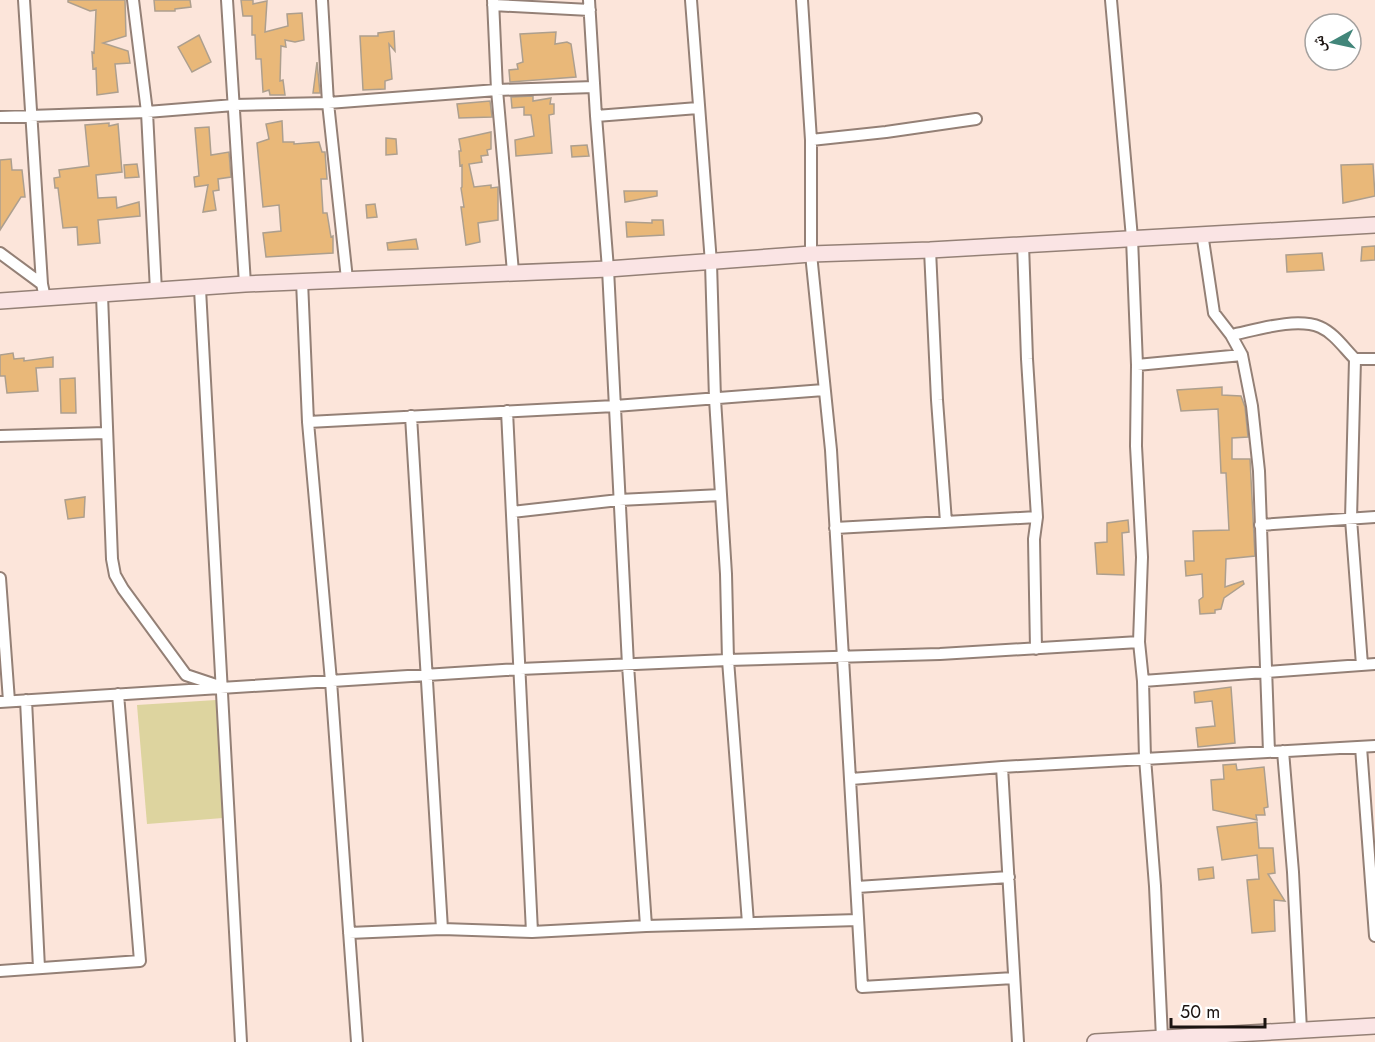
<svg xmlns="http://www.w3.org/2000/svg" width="1375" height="1042" font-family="Jost,'Noto Naskh Arabic',sans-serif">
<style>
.green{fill:#ddd49f}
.building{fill:#e9b879;stroke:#ad9f8e;stroke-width:1.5}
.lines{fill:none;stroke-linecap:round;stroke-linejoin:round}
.street-casing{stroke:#948076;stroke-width:14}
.secondary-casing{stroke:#948076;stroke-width:18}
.street{stroke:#fff;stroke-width:10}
.secondary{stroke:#fae4e4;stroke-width:15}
</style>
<rect width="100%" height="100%" fill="#fce5da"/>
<path class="green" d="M216 700 223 818 147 824 137 705Z"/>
<path class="building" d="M68 0H125L126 36 103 43 128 51 130 63 115 64 118 92 97 95 96 68 93 69 92 52 94 53 96 10 90 11 68 2Z
M154 0H190L191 7 175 9V11H155Z
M241 0H253V4L267 1 265 32 288 26 287 14 302 13 304 40 295 42 285 40 286 47 281 46 280 81 283 80 285 95H270L269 90 263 92 261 59H256L255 35H252V16H243Z
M394 31 395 51 389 44 392 79 385 81V89L363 90 360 36H378V33Z
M556 32 555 44 567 42 571 44 576 77 510 82 509 70 518 69 517 64 523 62 520 34Z
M199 35 211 62 192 72 178 47Z
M317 62 320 93H313Z
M533 96V101L551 98 550 104H554V114L549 115 552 153 516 156 515 140 534 136 531 115H524V107L512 108 511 97Z
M490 101 492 117 459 118 457 104Z
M282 121 283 142H294V144L319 142 322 152H325L327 179H321L323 213H327L331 237 333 236V253L266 257 263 233 281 231 279 205 263 207 257 143 269 139 266 124Z
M109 123V126L118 124 122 172 96 175 98 198 116 197 117 208 139 202 140 216 98 220 100 243 78 245 77 227 63 228 58 188H55L54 178 60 177 59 170 89 166 85 125Z
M209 127 211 155 229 152 231 177 218 179 219 190 213 191 216 210 203 212 208 185 195 187 194 177 199 176 195 128Z
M491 132V149L487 150 488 155 481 156 482 162 469 164 474 187 491 185V188L498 187V220L478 223 480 242 466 245 461 207H464L461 188 462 187V165L460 166 459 151H461L459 139Z
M386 138 396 139 397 154 386 155Z
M587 145 589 156 572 157 571 146Z
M11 159 12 170H22L25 197H21L0 230V160Z
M137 164 139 177 125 178 124 165Z
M1373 164 1375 196 1343 203 1341 165Z
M624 191H657V196L625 202Z
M375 204 377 217 367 218 366 205Z
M652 220H663L664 235 627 237 626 222 652 223Z
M416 239 418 249 388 250 387 243Z
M1375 246V260L1361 261 1362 247Z
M1322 253 1324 270 1287 272 1286 255Z
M13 353 14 359 24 358V361L53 357V367L36 368 38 391 7 393 5 376H0V355Z
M75 378 76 413H61L60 379Z
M1222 387V395L1241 396 1245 407 1248 437 1232 438V459H1250L1255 556 1226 559 1225 587 1243 581 1244 584 1224 598 1221 609 1215 610V613L1200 614 1199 600 1203 597 1202 574 1186 576 1185 561H1194L1193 531 1229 530 1226 473H1221L1218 409 1181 411 1177 390Z
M85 497 84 517 68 519 65 500Z
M1128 520 1129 532 1122 533 1124 575 1097 574 1095 543 1107 542V523Z
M1231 687 1235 743 1198 747 1196 728 1215 726 1212 701 1195 703 1194 692Z
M1236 764 1237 770 1264 767 1268 807 1264 808 1265 815H1256L1257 820 1213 810 1211 780 1224 779 1223 765Z
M1257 822 1259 848H1273L1275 873 1268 874 1285 901 1274 900 1275 931 1252 933 1247 880 1259 879 1257 855 1222 860 1217 827Z
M1213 867 1214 878 1199 880 1198 869Z"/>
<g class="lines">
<defs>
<path id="street" d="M24 0 42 284 45 298
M133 0 147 112 156 291
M227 0 245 284
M322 0 328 103 347 279
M493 0 497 90 513 272
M589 0 596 116 608 269 628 665 646 926
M691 0 711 263 715 399 726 574 728 660 748 923
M802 0 811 140V254L831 450 862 987 1014 978
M1111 0 1132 238 1137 365 1136 446 1142 557 1139 642 1143 681 1145 758 1155 886 1162 1038
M493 5 590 10
M596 116 698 108
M0 117 147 112 234 105 328 103 497 90 594 87
M811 140 886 132 976 119
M1202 233 1214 313 1231 335 1242 355 1252 406 1259 471 1269 752
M1023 244 1027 359 1037 517 1034 539 1036 649
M930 250 937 400 946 522
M0 253 42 284
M302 281 308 422 331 681 357 1042
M200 289 241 1042
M102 295 112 559 115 575 123 589 186 675 216 685
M1231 335C1256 330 1296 317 1320 327 1334 333 1344 348 1355 359L1351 519 1362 665
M1355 359H1375
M1137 365 1242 355
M507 411 532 932
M411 416 442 929
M308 422 615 406 824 390
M0 436 106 433
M512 512 619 500 721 495
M1260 525 1375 517
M835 528 1037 517
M0 578 9 701
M1143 681 1375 664
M26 700 39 968
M0 702 520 669 728 660 940 654 1139 642
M1361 747 1375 936
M1283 751 1293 872 1301 1030
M1002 767 1018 1042
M851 779 1002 767 1375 746
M857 887 1009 877
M349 933 442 929 532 932 646 926 858 920
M0 971 140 961 118 694"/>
<path id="secondary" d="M0 301 245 284 608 269 811 254 930 250 1375 225
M1095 1042 1375 1026"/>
</defs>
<use href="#street" class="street-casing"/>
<use href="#secondary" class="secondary-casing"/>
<use href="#street" class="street"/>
<use href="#secondary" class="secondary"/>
</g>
<g transform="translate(1333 42) rotate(262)"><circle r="28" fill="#ffffff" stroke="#a4a19f" stroke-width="1.5"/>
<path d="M0-4.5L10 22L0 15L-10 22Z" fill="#42867a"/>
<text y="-9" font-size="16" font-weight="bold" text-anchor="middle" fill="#1b1310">ش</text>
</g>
<path d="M1171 1018v9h94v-9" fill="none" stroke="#1b1310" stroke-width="3"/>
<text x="1180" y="1018" font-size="18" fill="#1b1310" stroke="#ffffff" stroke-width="4.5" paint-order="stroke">50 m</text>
</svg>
